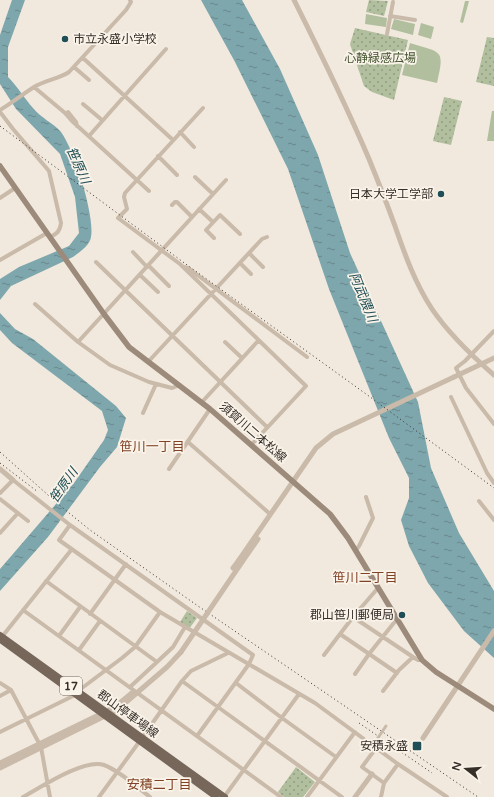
<svg xmlns="http://www.w3.org/2000/svg" width="494" height="797" font-family="'Varela Round','Noto Sans JP',sans-serif">
<style>
.green{fill:#b1bf9e}
.park{fill:url(#park-dots)}
.water{fill:url(#water-ripples)}
.lines{fill:none;stroke-linecap:round;stroke-linejoin:round}
.minor{stroke:#c9baaa;stroke-width:4}
.tertiary{stroke:#c9baaa;stroke-width:5}
.secondary{stroke:#9c8a7b;stroke-width:5.5}
.primary{stroke:#77675b;stroke-width:6}
.rail{stroke:#362e29;stroke-width:1;stroke-dasharray:1 3;stroke-linecap:butt}
.pedestrian-bridge{stroke:#c9baaa;stroke-width:3}
.tertiary-bridge{stroke:#c9baaa;stroke-width:5}
.poi-dot{fill:#204e56;stroke:#f9f3e9;stroke-width:1.5}
.labels{text-anchor:middle;stroke-width:3.5;stroke-linejoin:round;paint-order:stroke}
.shield{fill:#f9f3e9;stroke:#706963;stroke-width:1}
.shield-label{font-size:11px;font-weight:bold;fill:#362e29}
.poi-label{font-size:12px;fill:#362e29;stroke:#f9f3e9;text-anchor:end}
.park-label{font-size:12px;fill:#43532e;stroke:#f9f3e9}
.street-label{font-size:12px;fill:#362e29;stroke:#f9f3e9}
.water-label{font-size:13px;font-style:italic;fill:#204e56;stroke:#f9f3e9}
.neighbourhood-label{font-size:13px;fill:#814326;stroke:#f9f3e9}
</style>
<defs>
<pattern id="park-dots" width="8" height="8" patternUnits="userSpaceOnUse"><rect width="8" height="8" fill="#b1bf9e"/><path d="M2 2h.1M6 6h.1" fill="none" stroke="#919c81" stroke-width="1.8" stroke-linecap="round"/></pattern>
<pattern id="water-ripples" width="26" height="14" patternUnits="userSpaceOnUse"><rect width="26" height="14" fill="#7ea7ad"/><path d="M2 4q2-2 4 0t4 0M15 11q2-2 4 0t4 0" fill="none" stroke="#68888d"/></pattern>
</defs>
<rect width="100%" height="100%" fill="#f1e9dd"/>
<path class="green" d="M465 1H469L463 23 460 22Z
M366 14 387 18 386 27 365 24Z
M394 19 415 24 413 35 391 29Z
M421 23 434 27 431 39 418 35Z
M410 43C442 53 445 49 437 83L402 75Z
M492 111H494V141H487Z"/>
<path class="park" d="M369 0 388 1 384 16 366 12Z
M355 28 408 40 394 100 372 92 364 86 350 44Z
M487 37 494 38V86L476 82Z
M444 97 462 101 451 145 433 141Z
M187 611 197 618 189 629 180 622Z
M296 767 315 782 303 797H284L278 792Z"/>
<path class="water" d="M12 0H25L8 47V77C18 87 24 98 33 108 41 118 53 123 61 132 74 149 95 216 91 237 90 245 80 252 73 257L11 286 0 300V279L19 267 69 246 79 233 75 197 60 154 16 109 0 84V35Z
M201 0H242L280 69 318 155 350 253 418 402 431 468 459 533 494 591V658L464 631 428 583 409 546 401 520 409 498V478L389 438 329 289 288 169 235 62Z
M0 313 15 329 33 339 116 406 126 418 117 447 100 467 48 537 0 591V569L74 483 104 440 108 430 102 411 12 343 0 330Z"/>
<g class="lines">
<path class="minor" d="M390 16 415 20
M387 34 393 2
M83 58 173 140
M74 67 89 80
M34 87 65 113 72 121 149 191
M83 104 102 120
M203 108 125 193 124 197 127 209 118 218 180 264 306 386 252 444
M0 110C12 103 23 94 34 87 45 80 59 79 69 72L126 10 131 2 130 0
M0 112 13 129 49 171 61 223C60 231 57 234 50 237
M68 112 76 122 77 126
M180 132 194 147
M89 136 166 49
M158 156 177 175
M195 177 213 194
M0 198 15 188
M172 205 175 202H177L192 217
M199 209 213 222
M214 238 206 230 220 215 240 234
M133 252 147 267
M249 253 263 267
M0 260 47 233
M96 262 267 427
M240 263 251 274
M148 265 169 286
M184 267 188 268 307 357
M140 275 158 292
M35 304 78 342 110 365 149 382 172 388 180 385
M494 331 465 361 456 368 466 388 494 424
M78 342 226 180
M225 342 242 358
M148 362 262 239 267 237
M451 397 487 473 494 483
M202 402 258 341
M143 413 156 384
M188 442 270 514
M169 469 210 409
M0 493 13 480 70 525 253 655 249 664 197 736
M0 499 28 521
M479 501 494 520
M70 525 59 540 160 612 315 703 398 764 447 797
M0 533 18 513
M356 550 359 546 373 518 366 497
M46 581 157 662 130 687
M23 610 281 797
M90 614 126 564
M353 617 413 657 418 660H422
M340 634 397 673
M59 636 80 607
M1 638 72 549
M79 650 100 621
M324 655 353 617 378 588
M157 662 173 647 185 627
M355 674 369 654 397 619
M182 681 342 797
M0 683 11 690 41 747 50 797
M236 683 282 718 336 757
M78 691 122 658 135 647 160 612
M383 691 399 670 413 657
M0 696 11 690
M0 732 75 695
M376 748 362 767 384 783 398 764
M23 797C41 787 85 758 104 765 120 771 137 787 150 797
M99 797 142 738 182 681 191 671 228 653
M224 797 299 694
M307 797 355 732
M381 797 384 783"/>
<path class="tertiary" d="M294 0C320 52 346 105 369 159 378 181 387 204 395 226 405 255 415 283 432 309 449 334 471 355 494 375
M0 469 13 480
M239 560 316 448 333 434 454 377
M242 562 258 539
M423 738 494 631
M0 763 115 707 133 692
M0 768 117 710 167 667 181 652
M355 797 372 774"/>
<path class="secondary" d="M0 166 104 314 129 347 210 409 330 514 348 538 422 660 436 672 494 709"/>
<path class="primary" d="M0 635 225 797
M2 641 216 797"/>
<path class="rail" d="M0 126 183 262 366 394 494 488
M0 452 58 504 90 530 198 606 478 797
M0 463 38 492
M359 723 432 773"/>
<path class="pedestrian-bridge" d="M371 748 386 726"/>
<path class="tertiary-bridge" d="M454 377 494 358
M233 568 239 560
M181 652 242 562"/>
</g>
<g class="poi-dot">
<circle cx="65" cy="39" r="4"/>
<circle cx="441" cy="194" r="4"/>
<circle cx="402" cy="615" r="4"/>
<rect x="412" y="741" width="10" height="10" rx="2"/>
</g>
<g class="labels">
<rect class="shield" x="60" y="677" width="22" height="18" rx="3"/>
<g class="shield-label">
<text x="71" y="690">17</text>
</g>
<g class="poi-label">
<text x="73" y="43" text-anchor="start">市立永盛小学校</text>
<text x="433" y="198">日本大学工学部</text>
<text x="394" y="619">郡山笹川郵便局</text>
<text x="408" y="750">安積永盛</text>
</g>
<g class="park-label">
<text x="380" y="62">心静緑感広場</text>
</g>
<g class="street-label">
<text transform="translate(253 432) rotate(41)" y="4">須賀川二本松線</text>
<text transform="translate(128 714) rotate(36)" y="4">郡山停車場線</text>
</g>
<g class="water-label">
<text transform="translate(79 165) rotate(66)" y="5">笹原川</text>
<text transform="translate(364 297) rotate(68)" y="5">阿武隈川</text>
<text transform="translate(63 485) rotate(-55)" y="5">笹原川</text>
</g>
<g class="neighbourhood-label">
<text x="152" y="451">笹川一丁目</text>
<text x="365" y="582">笹川二丁目</text>
<text x="159" y="789">安積二丁目</text>
</g>
</g>
<g transform="translate(466 769) rotate(287)" stroke="#f9f3e9" stroke-width="3" paint-order="stroke">
<path d="M0-3L7 15L0 10L-7 15Z" fill="#362e29"/>
<text y="-6" font-size="11" font-weight="bold" text-anchor="middle" fill="#362e29">N</text>
</g>
</svg>
